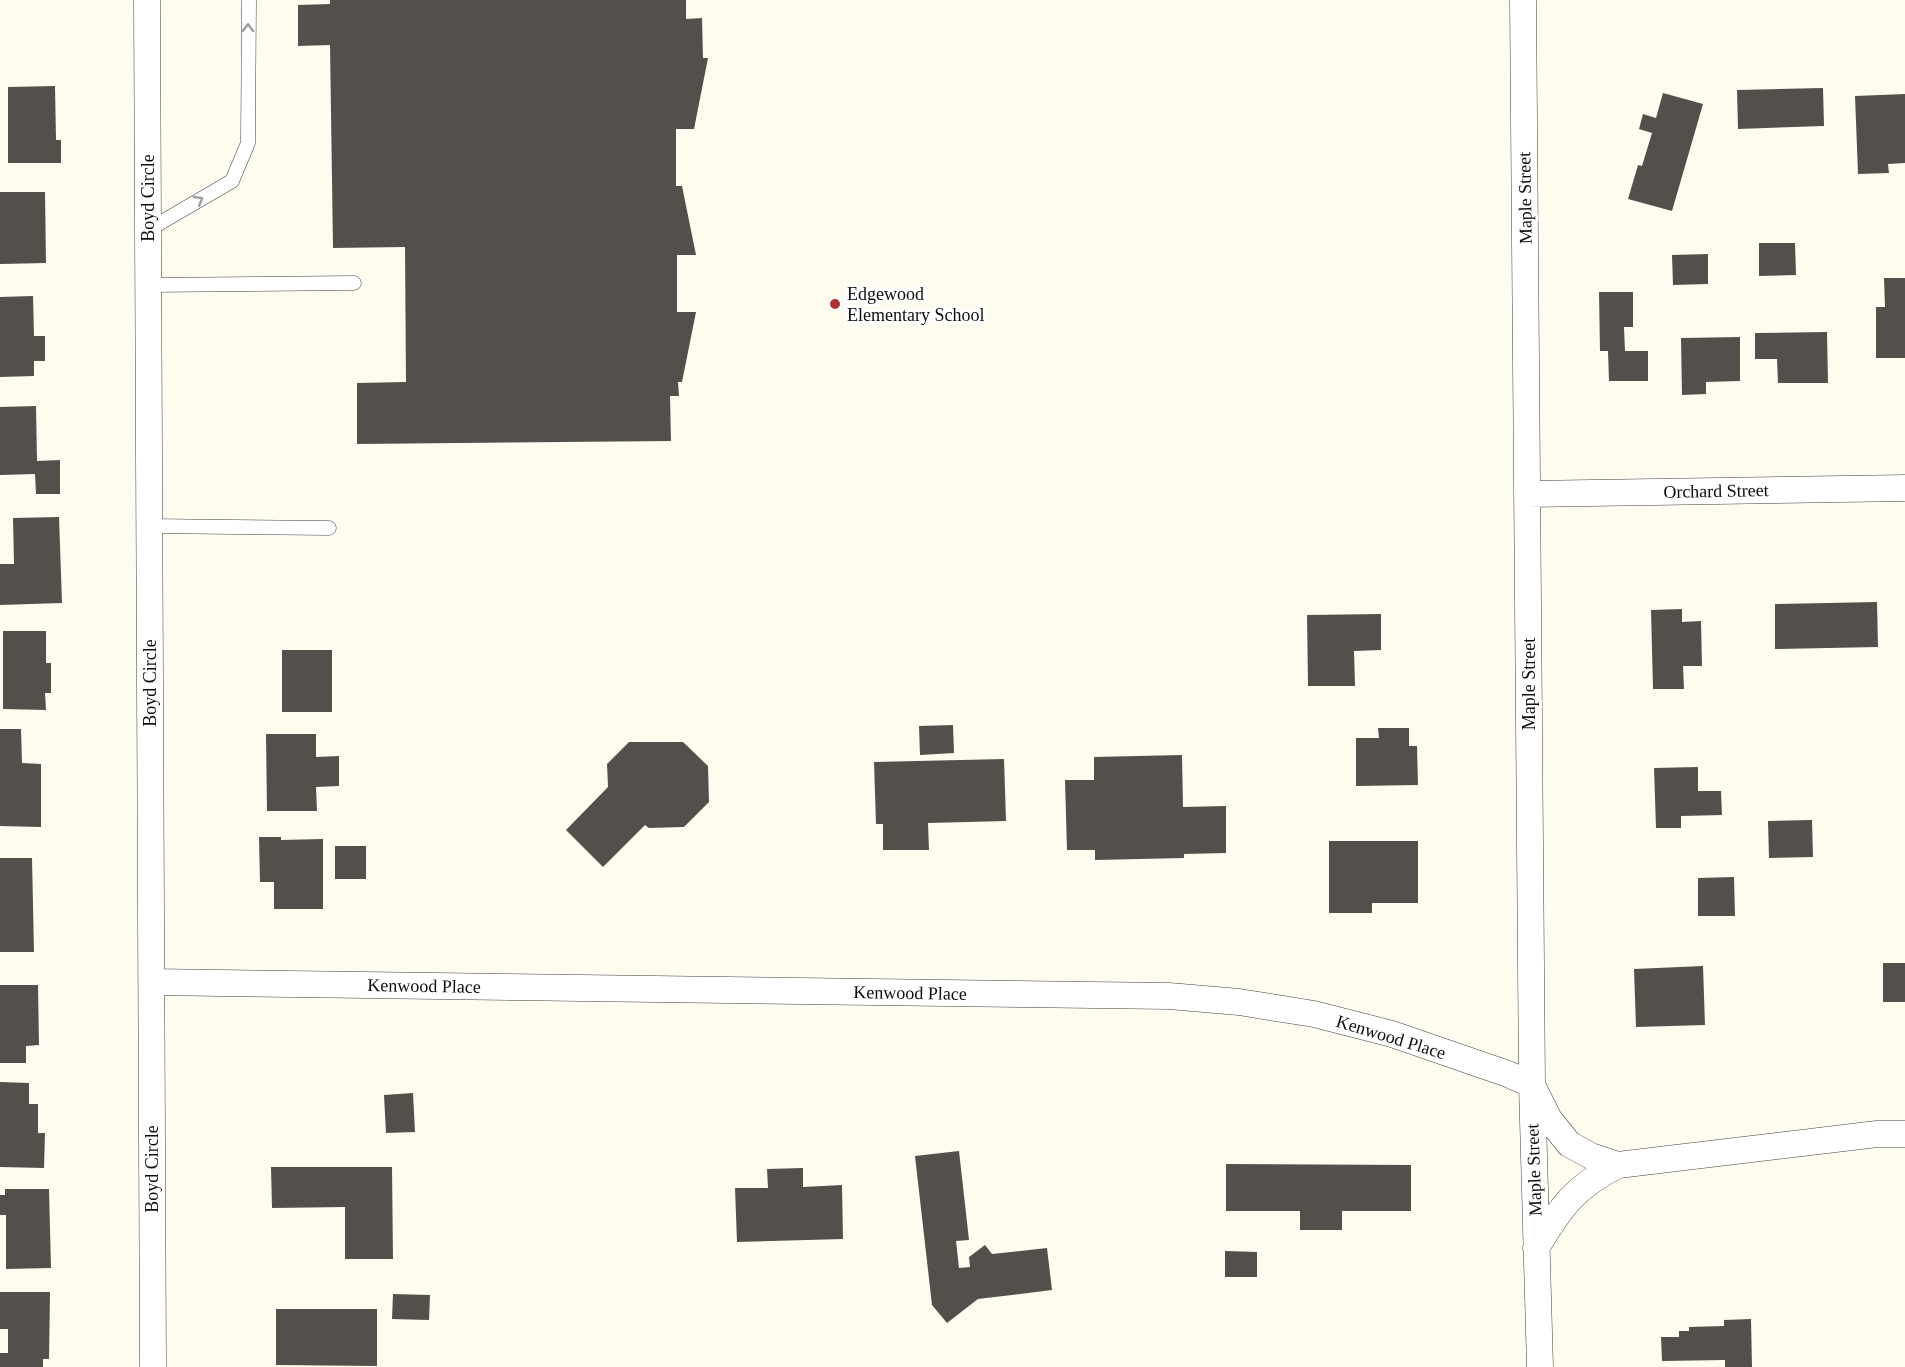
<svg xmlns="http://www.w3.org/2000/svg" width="1905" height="1367" font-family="Georgia,serif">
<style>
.building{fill:#554f4b}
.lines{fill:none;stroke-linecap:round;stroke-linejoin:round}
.service-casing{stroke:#404040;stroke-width:15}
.minor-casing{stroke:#404040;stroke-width:27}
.service{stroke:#fff;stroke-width:14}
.minor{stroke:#fff;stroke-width:26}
.oneway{stroke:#9e9e9e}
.poi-dot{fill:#b13135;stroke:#fff;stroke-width:2}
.labels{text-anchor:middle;stroke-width:6;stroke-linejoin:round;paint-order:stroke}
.street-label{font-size:18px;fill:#0d0d0d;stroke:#fff}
.poi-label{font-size:18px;fill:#0d0d0d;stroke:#fff;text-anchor:start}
</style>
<rect width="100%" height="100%" fill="#fefbef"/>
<path class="building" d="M330 0H686V19L702 18 703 58H708L694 129H676V186H682L696 255H677V312H696L682 382H678L679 396H670L671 441 357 444V383L406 382 405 247 333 248 330 45 298 46V5L330 4Z
M55 86 56 140H61V163H8V87Z
M1823 88 1824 126 1738 129 1737 90Z
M1663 93 1703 104 1672 211 1628 199 1638 165 1642 166 1652 133 1639 129 1643 114 1656 118Z
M1905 94V163L1888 164 1889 173 1858 174 1855 96Z
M0 192H45L46 263 0 264Z
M1759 243H1795L1796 275 1759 276Z
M1708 254V284L1673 285 1672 255Z
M1884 278H1905V358H1876V307H1885Z
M1599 292H1633V327H1624L1625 351H1648V381H1609L1608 351H1600Z
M33 296 34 336H45V361H34V376L0 377V297Z
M1827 332 1828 383H1778L1777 359H1755V333Z
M1740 337V381L1706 382V394L1682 395 1681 338Z
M36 406 37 461 60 460V494H36L35 474 0 475V407Z
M59 517 62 603 0 605V564H14L13 518Z
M1877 602 1878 647 1775 649V604Z
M1682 609V622L1701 621 1702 666H1683L1684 689H1653L1651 610Z
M1381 614V650L1354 651 1355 686H1308L1307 615Z
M3 631H46V663H51V693H45L46 710 3 709Z
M282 650H332V712H282Z
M953 725 954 753 920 755 919 726Z
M1378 728H1409V746H1417L1418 785 1356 786V738H1379Z
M0 729H21L22 763 41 764V827L0 826Z
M266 734H316V757L339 756V786L316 787 317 811H267Z
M629 742H683L708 766 709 802 684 827 649 828 645 825 603 867 566 830 608 787 607 764Z
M1182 755 1183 807 1226 806V853L1184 854V858L1095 860V850H1067L1065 780H1094V757Z
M1004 759 1006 821 928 823 929 850H883V824H876L874 762Z
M1698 767V791H1721L1722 815 1681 816V828H1656L1654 768Z
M1812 820 1813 857 1769 858 1768 821Z
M259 837H281V840L323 839V909H274V882H260Z
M1329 841H1418V903H1372V913H1329Z
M335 846H366V879H335Z
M0 858H32L34 952H0Z
M1734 877 1735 916H1698V878Z
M1883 963H1905V1002H1883Z
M1703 966 1705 1025 1636 1027 1634 969Z
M0 985H38L39 1045 26 1046V1063H0Z
M0 1082 29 1083V1104H38V1133H45L44 1168 0 1167Z
M413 1093 415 1132 386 1133 384 1095Z
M959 1151 969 1240 956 1241 959 1268 970 1267 969 1257 985 1245 992 1254 1047 1248 1052 1290 978 1299 947 1323 932 1305 915 1156Z
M1226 1164 1411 1165V1211H1342V1230H1300V1211H1226Z
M271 1167H392L393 1259H345V1207L272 1208Z
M803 1168V1187L842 1185 843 1239 737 1242 735 1188H768L767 1169Z
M5 1189H49L51 1268 6 1269V1215H0V1195H5Z
M1225 1251 1257 1252V1277H1225Z
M0 1292H50L49 1359H43V1367H0V1353H8V1329H0Z
M393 1294 430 1295 429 1320 392 1319Z
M276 1309H377V1366L276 1365Z
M1751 1319 1752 1367H1725V1360L1662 1361 1661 1337H1679V1331H1689V1327L1724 1326V1320Z"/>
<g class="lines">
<defs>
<path id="service" d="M148 230 232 181 248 143 249 0
M148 285 354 283
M150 526 329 528"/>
<path id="minor" d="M147 0 153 1367
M1523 0 1532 1085 1540 1367
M1528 494 1905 488
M152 982 1169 996 1239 1002 1314 1014 1392 1034 1508 1074 1532 1085 1549 1119 1569 1144 1591 1156 1618 1165
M1536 1248C1561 1207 1574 1187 1618 1165L1877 1134H1905"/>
</defs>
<use href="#service" class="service-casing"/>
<use href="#minor" class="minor-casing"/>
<use href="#service" class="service"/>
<use href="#minor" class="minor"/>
</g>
<defs><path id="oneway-chevron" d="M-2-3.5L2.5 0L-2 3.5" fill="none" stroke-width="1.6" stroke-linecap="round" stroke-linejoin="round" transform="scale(1.5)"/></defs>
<g class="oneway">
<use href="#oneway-chevron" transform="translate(248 28) rotate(-90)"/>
<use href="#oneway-chevron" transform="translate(199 200) rotate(-31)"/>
</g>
<circle class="poi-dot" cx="835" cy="304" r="6"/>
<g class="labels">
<g class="street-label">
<text transform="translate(148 198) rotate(-90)" y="6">Boyd Circle</text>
<text transform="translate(1525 198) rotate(-91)" y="6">Maple Street</text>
<text transform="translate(1716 491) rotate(-1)" y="6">Orchard Street</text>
<text transform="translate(150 683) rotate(-90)" y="6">Boyd Circle</text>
<text transform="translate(1529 684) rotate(-90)" y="6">Maple Street</text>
<text transform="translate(424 986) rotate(1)" y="6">Kenwood Place</text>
<text transform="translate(910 993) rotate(1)" y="6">Kenwood Place</text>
<text transform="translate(1391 1037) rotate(17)" y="6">Kenwood Place</text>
<text transform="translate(152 1169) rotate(-90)" y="6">Boyd Circle</text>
<text transform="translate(1534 1170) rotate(-92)" y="6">Maple Street</text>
</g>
<g class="poi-label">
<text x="847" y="300">Edgewood<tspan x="847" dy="21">Elementary School</tspan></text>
</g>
</g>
</svg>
